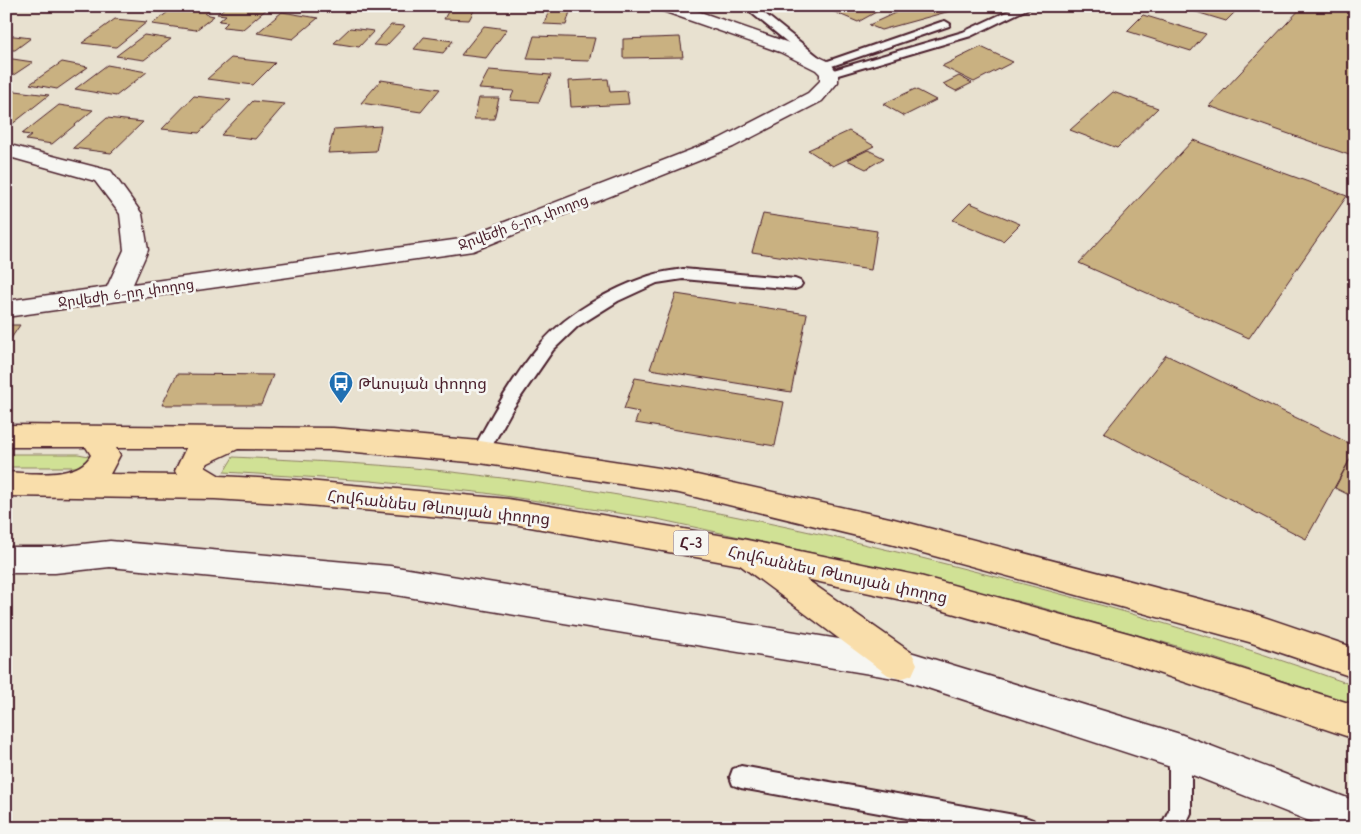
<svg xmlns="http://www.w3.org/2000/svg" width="1361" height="834" font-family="'Comic Neue','Noto Sans Armenian',sans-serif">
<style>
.green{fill:#d0e195;stroke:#8d8060}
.building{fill:#c9b181;stroke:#4a1f2b}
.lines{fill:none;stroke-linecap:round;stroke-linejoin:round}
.lane-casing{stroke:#4a1f2b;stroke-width:4}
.street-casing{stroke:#4a1f2b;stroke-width:3}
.secondary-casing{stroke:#4a1f2b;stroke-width:3}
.primary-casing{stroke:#4a1f2b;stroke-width:3}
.lane{fill:#f6f6f2;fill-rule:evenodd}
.street{fill:#f6f6f2;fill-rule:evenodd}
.secondary{fill:#f6f6f2;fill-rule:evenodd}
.primary{fill:#f9deab;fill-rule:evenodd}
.labels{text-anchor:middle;stroke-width:5;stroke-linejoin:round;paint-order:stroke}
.far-street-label{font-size:14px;fill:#4a1f2b;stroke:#f6f6f2}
.shield{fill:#f6f6f2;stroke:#7e6067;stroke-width:1}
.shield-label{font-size:15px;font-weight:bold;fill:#4a1f2b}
.poi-label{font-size:16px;fill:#4a1f2b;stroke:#f6f6f2;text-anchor:start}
.street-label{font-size:16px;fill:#4a1f2b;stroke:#f6f6f2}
</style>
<rect width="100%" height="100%" fill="#e8e1d0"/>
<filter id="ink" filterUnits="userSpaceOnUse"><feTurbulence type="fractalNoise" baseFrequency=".02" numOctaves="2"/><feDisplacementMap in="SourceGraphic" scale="10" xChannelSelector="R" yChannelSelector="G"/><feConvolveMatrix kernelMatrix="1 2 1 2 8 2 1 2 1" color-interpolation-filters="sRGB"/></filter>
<g filter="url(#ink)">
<path class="green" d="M6 454H78L89 456V462L82 467H6Z
M233 457C312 461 391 464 469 474 643 494 815 530 985 574 1110 606 1233 642 1355 686V705L1187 649 1029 604 868 565 657 519 485 493 371 481 224 472Z"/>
<path class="building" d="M113 6H147L142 10Z
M176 6H215L205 14 214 16 196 30 152 24Z
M227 6H254L268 8 243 29 223 27 228 22 219 21 226 15 217 14Z
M451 6H462L476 7 469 20 444 19Z
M820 6H887L858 22Z
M910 6H941L950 11 881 30 869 25Z
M1185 6H1241L1226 21 1183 8Z
M1303 6H1355V157L1209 106Z
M550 8H571L566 25 544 24Z
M282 12 318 18 293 39 257 33Z
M1143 15 1206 34 1191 51 1127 31Z
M115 19 147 22 116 47 82 43Z
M391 25 405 26 386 46 373 45Z
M484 26 507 29 486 58 461 55Z
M350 28 374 31 359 47 334 43Z
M6 35 31 38 15 50H6Z
M144 35 171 39 144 60 116 56Z
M534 36 595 38 589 61 527 59Z
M424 37 453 41 443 53 414 49Z
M680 37 683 57 623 58V39Z
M981 47 1013 62 974 82 942 66Z
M6 58 33 62 6 80Z
M231 58 275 63 253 85 207 79Z
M62 62 88 67 57 89 30 84Z
M107 65 147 72 116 96 75 89Z
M489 70 551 75 539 102 510 100 514 91 479 89Z
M959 76 972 83 956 91 943 84Z
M608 79 610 92 627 91 629 104 571 107 569 81Z
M381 80 440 89 421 112 361 103Z
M915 89 936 100 904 116 883 104Z
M6 90H7L49 95 6 129Z
M1113 92 1158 108 1117 148 1070 130Z
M194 96 231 100 199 133 162 129Z
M479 98H499L494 119H474Z
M253 101 285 104 255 139 221 135Z
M59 105 93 110 52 144 26 140 32 135 22 134Z
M107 118 143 122 111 153 73 148Z
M381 126 376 151 328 153 334 129Z
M849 131 874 146 833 166 808 150Z
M1193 140 1347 196 1249 338 1079 263Z
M868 150 884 158 866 169 847 160Z
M970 203 1020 224 1003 241 953 220Z
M763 214 877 231 871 270 752 252Z
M676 294 807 314 791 392 650 369Z
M6 325H20L6 346Z
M1166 355 1355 446V450L1306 539 1104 433Z
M177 374 273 375 261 405H162Z
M635 378 784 402 775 446 635 423 639 412 624 409Z
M1355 450V498L1335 488Z"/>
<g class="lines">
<defs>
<path id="lane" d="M743 6H755L825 62 941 22 945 21 950 24 949 26 823 69 819 68Z
M1019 6H1033L971 36 838 75 834 76 828 73 830 71 963 32Z
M683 269 795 279 800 281 802 284 800 287 795 289 683 279 657 283 618 301 578 326 553 350 513 408 486 457 480 458 474 457 472 452C492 414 514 375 542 342 569 312 611 289 649 276 660 272 672 271 683 269Z
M1180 742 1188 745 1191 752V813L1184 828H1160L1169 810V752L1172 745Z
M741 766 1025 817 1033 820 1036 828H962L741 788 733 785 730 777 733 769Z"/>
<path id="street" d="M658 6H683L792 44 830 62 838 74V82L822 101 733 147 473 251 6 317V301L107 287 124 250 120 214 95 181 6 156V144L111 171 142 214 148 250 133 284 461 239 719 139 808 93 820 81V74L816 70 780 52 660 10Z"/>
<path id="secondary" d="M110 541 390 566 900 649 1180 734 1355 801V828H1327L1180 770 900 679 390 594 110 567 55 573H6V547H55Z"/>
<path id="primary" d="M6 425 333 428 480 441 679 471 894 519 1249 612 1355 648V678L1249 642 894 545 679 493 480 463 333 450 238 449 208 463 205 467 220 476 296 480 508 499 742 539 920 576 1131 634 1355 705V739L1131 664 920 604 806 579 912 653 917 664 912 675 900 679 888 675 740 565 508 523 296 504 215 499 6 496V472C31 473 77 480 91 455L86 447H6ZM116 448H186L175 471 177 475 110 474 120 455Z"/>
</defs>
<use href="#lane" class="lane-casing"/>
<use href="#street" class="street-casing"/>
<use href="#secondary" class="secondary-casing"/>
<use href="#primary" class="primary-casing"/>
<use href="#lane" class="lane"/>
<use href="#street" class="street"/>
<use href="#secondary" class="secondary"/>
<use href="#primary" class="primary"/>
</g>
</g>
<defs>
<symbol id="bus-pin" viewBox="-11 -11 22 30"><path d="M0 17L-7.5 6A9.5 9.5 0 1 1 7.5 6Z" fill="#1f6fb2" stroke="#f6f6f2"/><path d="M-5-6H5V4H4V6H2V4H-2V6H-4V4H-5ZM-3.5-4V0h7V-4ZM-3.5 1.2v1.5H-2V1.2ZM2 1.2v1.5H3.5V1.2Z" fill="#fff"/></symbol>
</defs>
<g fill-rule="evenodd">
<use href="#bus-pin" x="327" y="369" width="28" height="38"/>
</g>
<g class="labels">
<g class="far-street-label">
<text transform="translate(523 222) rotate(-20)" y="5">Ջրվեժի 6-րդ փողոց</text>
<text transform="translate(126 293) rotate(-8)" y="5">Ջրվեժի 6-րդ փողոց</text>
</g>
<rect class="shield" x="673.5" y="530.5" width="35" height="25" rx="4"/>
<g class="shield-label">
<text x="691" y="548">Հ-3</text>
</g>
<g class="poi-label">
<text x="358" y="389">Թևոսյան փողոց</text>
</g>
<g class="street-label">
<text transform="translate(439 507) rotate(6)" y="6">Հովհաննես Թևոսյան փողոց</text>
<text transform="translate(838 574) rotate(12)" y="6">Հովհաննես Թևոսյան փողոց</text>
</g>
</g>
<rect width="1361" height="834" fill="none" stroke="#f6f6f2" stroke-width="25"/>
<rect x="12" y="12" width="1336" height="809" fill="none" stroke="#4a1f2b" stroke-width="2" filter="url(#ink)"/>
</svg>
